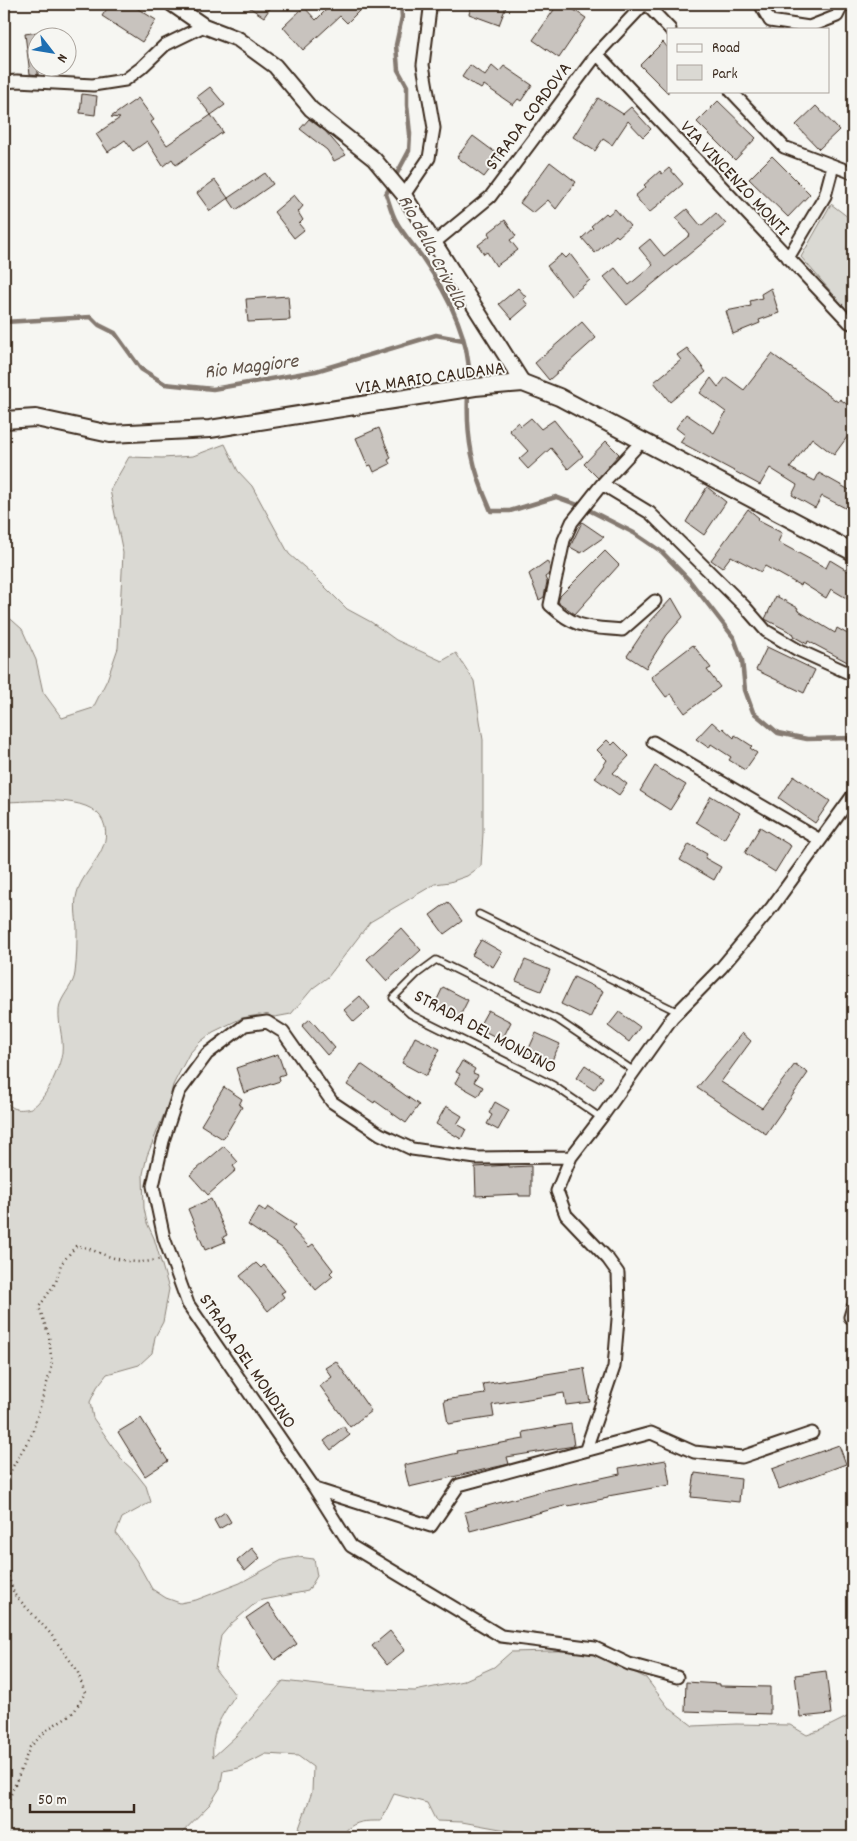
<svg xmlns="http://www.w3.org/2000/svg" width="857" height="1841" font-family="Dekko,sans-serif">
<style>
.green{fill:#dad9d3;stroke:#8a8278}
.lines{fill:none;stroke-linecap:round;stroke-linejoin:round}
.stream{stroke:#857a71;stroke-width:4.5}
.building{fill:#c8c3be;stroke:#3b2a1e}
.service-casing{stroke:#3b2a1e;stroke-width:9}
.minor-casing{stroke:#3b2a1e;stroke-width:15}
.tertiary-casing{stroke:#3b2a1e;stroke-width:18}
.secondary-casing{stroke:#3b2a1e;stroke-width:20}
.path{stroke:#3b2a1e;stroke-width:2.5;stroke-dasharray:1 4;stroke-linecap:butt}
.service{stroke:#f6f6f2;stroke-width:5.5}
.minor{stroke:#f6f6f2;stroke-width:11}
.tertiary{stroke:#f6f6f2;stroke-width:14}
.secondary{stroke:#f6f6f2;stroke-width:16}
.labels{text-anchor:middle;stroke-width:4;stroke-linejoin:round;paint-order:stroke}
.street-label{font-size:19px;fill:#3b2a1e;stroke:#f6f6f2}
.water-label{font-size:20px;font-style:italic;fill:#605248;stroke:#f6f6f2}
</style>
<rect width="100%" height="100%" fill="#f6f6f2"/>
<filter id="ink" filterUnits="userSpaceOnUse"><feTurbulence type="fractalNoise" baseFrequency=".02" numOctaves="2"/><feDisplacementMap in="SourceGraphic" scale="10" xChannelSelector="R" yChannelSelector="G"/><feConvolveMatrix kernelMatrix="1 2 1 2 8 2 1 2 1" color-interpolation-filters="sRGB"/></filter>
<g filter="url(#ink)">
<path class="green" d="M831 204 853 221V317L801 257Z
M225 444 238 471 252 486 289 554 311 573 347 609 371 622 396 640 442 661 456 653 474 681 483 740V833L481 866 467 876 450 882 435 884 370 922 328 977 313 988 291 1014 275 1017 259 1015 242 1018 213 1032 200 1042 189 1054 173 1085 169 1102 147 1156 143 1174 144 1208 147 1223 154 1238 169 1289 163 1322 155 1337 152 1353 139 1365 107 1374 97 1387 90 1402 93 1418 123 1461 135 1472 146 1486 151 1502 122 1518 116 1533 136 1560 152 1589 166 1598 180 1603 196 1600 240 1583 282 1560 298 1557 314 1559 317 1576 308 1591 258 1601 232 1623 221 1636 215 1669 235 1695C221 1718 211 1729 213 1757L236 1736 283 1681 354 1689 415 1691 463 1681 494 1667 511 1652 589 1650 646 1678 668 1707 693 1726 736 1724 790 1725 807 1735 821 1730 853 1714V1837H544L462 1822 436 1821 427 1803 394 1794 381 1821C361 1821 353 1821 340 1837H297L298 1831 312 1792 313 1767 298 1756 266 1754 239 1768 223 1771 220 1788 210 1804 178 1837H4V1100C7 1103 12 1108 16 1109 19 1110 28 1109 31 1108 45 1102 60 1067 62 1053 64 1037 56 1019 60 1004 64 993 74 984 75 973 77 958 77 942 77 927 76 915 74 905 77 893 83 869 115 849 103 821 91 793 29 802 4 802V613L22 629 36 660 43 692 62 718 93 708 107 680 118 648 123 553 110 490 129 457 162 458 193 456Z"/>
<g class="lines">
<path class="stream" d="M401 4 402 17 396 45 398 70 407 86V105L410 134 409 151 386 194C389 202 391 211 395 219 402 233 413 245 422 257 447 293 472 340 469 385
M4 322 91 317 99 325 115 333 141 369 165 384 213 389 316 371 436 335 463 340
M468 393C466 439 472 468 491 511H510L556 497 581 506 634 533 662 552 690 581 734 638 742 660 745 690 753 712 778 733 807 739 853 738"/>
</g>
<path class="building" d="M110 4H130L156 20 142 42 102 16Z
M244 4H273L264 17Z
M332 4H366L347 23 340 16 303 50 283 27 304 7 316 20Z
M472 4H507L499 25 469 14Z
M558 4H565L586 18 559 58 533 40Z
M38 32V75L30 74 25 34Z
M663 42 668 48V93L640 65Z
M470 65 485 76 492 66 499 72 504 66 532 85 521 101 518 99 513 105 484 85 481 89 462 77Z
M210 87 225 105 211 115 197 97Z
M82 94 97 96 95 115 80 113Z
M138 98 154 120 151 122 167 145 211 115 223 132 176 165 172 159 163 166 147 141 133 151 125 140 108 152 96 134 120 118 111 117Z
M598 98 623 114 631 107 651 129 643 137 628 121 612 145 603 139 595 151 573 137Z
M718 101 756 138 735 160 697 122Z
M816 106 839 130 819 149 796 125Z
M309 119 325 131 346 155 334 161 327 150 300 129Z
M473 136 500 156 484 177 457 157Z
M772 156 810 194 788 217 749 179Z
M550 162 576 182 556 209 548 200 533 213 520 203Z
M669 168 683 184 649 213 635 196 646 187 644 185 660 171 662 174Z
M265 173 273 184 236 210 228 198Z
M215 180 228 198 210 211 197 193Z
M294 195 303 206 298 212 303 220 299 224 304 230 294 238 274 212Z
M615 209 630 226 618 237 616 235 595 253 582 238 593 228 591 226 606 213 608 215Z
M687 209 701 226 716 213 726 224 627 305 604 277 615 268 629 285 653 265 639 248 650 239 664 256 690 235 676 218Z
M505 220 516 236 510 240 518 250 496 266 487 252 484 254 478 245 490 236 488 233Z
M562 254 566 258 570 254 590 280 571 296 547 266Z
M518 288 526 297 523 299 528 305 512 319 499 304Z
M771 288 779 313 759 320 760 323 733 334 726 311 751 306 750 301 762 298 761 294Z
M288 296 290 320 248 322 246 299Z
M582 322 596 338 549 380 535 363Z
M687 348 706 372 670 402 654 382 681 360 677 355Z
M772 354 838 402 840 399 853 409V429L834 455 812 438 790 468 815 481 819 473 853 492V512L822 496 815 508 792 495 797 485 770 468 760 485 680 442 685 435 676 428 686 414 714 433 726 412 700 393 711 378 718 387 726 377 744 390Z
M531 418 541 429 554 420 583 456 568 469 551 448 528 469 519 459 528 451 509 430 518 422 521 426Z
M379 428 391 458 388 460 390 464 374 472 371 465 368 466 356 438Z
M606 441 619 454 598 478 584 464Z
M707 487 726 502 704 535 686 522Z
M748 509 759 518 757 520 782 533 778 542 826 568 830 560 853 574V602L831 589 826 598 802 583 801 586 765 566 761 572 731 556 722 568 711 560Z
M582 522 604 537 581 553 570 547Z
M605 551 619 565 575 614 558 602 560 596Z
M547 561 550 567 549 574 545 577 547 582 544 597 539 600 529 574Z
M776 596 798 608 797 610 835 633 837 628 853 637V665L808 641 807 644 793 636 794 634 765 619Z
M672 598 683 617 667 635 646 668 627 656 649 623Z
M693 645 711 668 707 670 720 687 685 713 671 694 666 697 651 677Z
M767 647 815 670 804 693 756 670Z
M712 722 721 730 723 728 734 738 735 735 752 746 750 748 757 753 745 770 729 760 731 757 711 744 709 748 696 739Z
M607 740 612 745 615 742 629 756 613 773 627 784 619 795 595 778 607 760 597 750Z
M655 766 686 785 670 810 640 791Z
M794 776 830 801 815 823 779 798Z
M711 796 740 813 724 839 696 822Z
M760 827 791 846 775 872 745 853Z
M689 844 707 854 705 858 721 867 714 880 680 860Z
M448 902 462 921 444 934 430 915Z
M401 928 421 950 387 981 367 959Z
M481 940 502 952 493 967 472 955Z
M525 960 550 970 541 991 516 981Z
M574 977 603 991 590 1018 561 1004Z
M443 987 468 1000 459 1018 434 1006Z
M360 996 370 1008 354 1022 344 1010Z
M488 1010 511 1022 502 1040 478 1028Z
M619 1012 640 1027 629 1042 608 1026Z
M310 1019 335 1048 327 1055 302 1026Z
M536 1033 560 1044 550 1064 527 1053Z
M742 1033 751 1041 721 1082 762 1108 795 1064 808 1073 766 1134 697 1088Z
M415 1037 440 1049 426 1076 402 1063Z
M278 1054 285 1074 279 1076 280 1081 244 1093 236 1068Z
M462 1061 475 1069 473 1073 478 1075 474 1082 483 1087 478 1096 455 1083 460 1074 456 1072Z
M361 1064 419 1105 406 1123 375 1101 374 1103 347 1085Z
M585 1065 603 1077 594 1090 576 1078Z
M224 1087 242 1099 239 1105 242 1107 223 1139 201 1125Z
M495 1102 509 1110 498 1130 487 1124 492 1115 489 1113Z
M446 1106 462 1116 457 1124 466 1129 461 1139 436 1124Z
M224 1146 238 1162 233 1166 236 1170 208 1195 190 1175Z
M509 1165V1167L531 1166V1196H519V1194L476 1196 475 1167Z
M211 1199 227 1235 223 1237 225 1242 205 1250 188 1209Z
M259 1207 265 1211 268 1207 295 1225 292 1229 309 1247 313 1244 333 1270 330 1273 333 1276 316 1290 282 1248 248 1225Z
M256 1263 261 1268 264 1265 285 1291 281 1293 284 1297 268 1311 240 1276Z
M336 1361 371 1411 350 1427 320 1386 332 1377 325 1368Z
M584 1368 590 1402 566 1405 564 1393 492 1405 494 1417 448 1424 444 1400 485 1394 483 1384Z
M141 1418 168 1461 145 1476 118 1432Z
M571 1424 574 1446 507 1457 509 1464 409 1487 404 1465 458 1453 457 1451 524 1439 523 1432Z
M343 1426 350 1435 331 1450 324 1441Z
M839 1445 846 1464 779 1489 772 1469Z
M666 1460 670 1485 608 1496V1498L568 1506V1505L470 1531 465 1512 546 1490 620 1474 619 1468Z
M695 1473 741 1479 739 1502 691 1497Z
M225 1512 231 1522 219 1529 214 1520Z
M252 1548 260 1558 245 1571 237 1561Z
M268 1603 297 1644 275 1660 246 1618Z
M390 1631 405 1650 387 1665 372 1646Z
M826 1671 831 1714 800 1717 795 1675Z
M686 1682 720 1684V1686L770 1687V1714L685 1711Z"/>
<g class="lines">
<defs>
<path id="service" d="M479 914 678 1012
M601 1118 553 1085 410 1014 393 998 417 974 436 960 558 1020 634 1071"/>
<path id="minor" d="M646 4 670 29
M760 4 770 21 809 27 837 16 843 4
M597 54 849 322 853 324
M4 82 17 81 93 85 125 80 141 68 165 45 204 26
M731 91 784 147 853 173
M404 195 429 158 434 128 423 65 430 9V4
M434 243 490 197 597 54 644 4
M788 258 825 196 833 166
M642 441 602 484 650 513 745 607 766 631 798 650 853 675
M602 484 572 522 564 540 550 605C576 629 588 627 622 630L655 601
M653 742 820 840
M571 1157 557 1191 566 1215 608 1259 618 1273 619 1307 614 1367 586 1449
M850 1317 853 1307
M812 1433 742 1457 694 1452 651 1433 459 1485 431 1526 315 1489 188 1304 164 1238 153 1186 163 1141 179 1092 207 1054 245 1025 267 1022 283 1032 332 1102 380 1134 412 1149 476 1158 571 1157 601 1118 672 1018 721 968 772 907 853 795
M315 1489 351 1546 501 1636 595 1648 629 1664 677 1677"/>
<path id="tertiary" d="M172 4 204 26 238 39 275 66 311 109 374 159 404 195 523 383"/>
<path id="secondary" d="M4 420 36 418 110 434 210 429 475 387 523 383 559 397 853 552"/>
</defs>
<use href="#service" class="service-casing"/>
<use href="#minor" class="minor-casing"/>
<use href="#tertiary" class="tertiary-casing"/>
<use href="#secondary" class="secondary-casing"/>
<path class="path" d="M4 1489 12 1468 32 1434 52 1366 49 1336 39 1307 56 1282 61 1264 76 1246C85 1246 94 1251 102 1254 121 1261 140 1265 160 1259
M4 1562 14 1594 50 1633 77 1670 85 1693 74 1712 48 1729 30 1747 4 1812"/>
<use href="#service" class="service"/>
<use href="#minor" class="minor"/>
<use href="#tertiary" class="tertiary"/>
<use href="#secondary" class="secondary"/>
</g>
</g>
<g class="labels">
<g class="street-label">
<text transform="translate(527 115) rotate(-53)" y="7">STRADA CORDOVA</text>
<text transform="translate(736 177) rotate(47)" y="7">VIA VINCENZO MONTI</text>
<text transform="translate(430 376) rotate(-8)" y="7">VIA MARIO CAUDANA</text>
<text transform="translate(486 1030) rotate(28)" y="7">STRADA DEL MONDINO</text>
<text transform="translate(249 1360) rotate(56)" y="7">STRADA DEL MONDINO</text>
</g>
<g class="water-label">
<text transform="translate(434 251) rotate(62)" y="7">Rio della Crivella</text>
<text transform="translate(251 365) rotate(-7)" y="7">Rio Maggiore</text>
</g>
</g>
<rect width="857" height="1841" fill="none" stroke="#f6f6f2" stroke-width="20"/>
<rect x="10" y="10" width="837" height="1821" fill="none" stroke="#3b2a1e" stroke-width="2" filter="url(#ink)"/>
<rect x="667" y="28" width="162" height="65" fill="#f6f6f2" stroke="#aba49d"/>
<rect x="677" y="44" width="25" height="8" fill="#f6f6f2" stroke="#aba49d"/>
<text x="712" y="52" font-size="15" fill="#3b2a1e">Road</text>
<rect x="677" y="65" width="25" height="15" fill="#dad9d3" stroke="#aba49d"/>
<text x="712" y="78" font-size="15" fill="#3b2a1e">Park</text>
<g transform="translate(52 52) rotate(121)"><circle r="24" fill="#f6f6f2" stroke="#aba49d"/>
<path d="M0-4L9 19L0 12L-9 19Z" fill="#1f6fb2"/>
<text y="-8" font-size="14" font-weight="bold" text-anchor="middle" fill="#3b2a1e">N</text>
</g>
<path d="M30 1804v8h104v-8" fill="none" stroke="#3b2a1e" stroke-width="2.5"/>
<text x="38" y="1804" font-size="15" fill="#3b2a1e" stroke="#f6f6f2" stroke-width="4" paint-order="stroke">50 m</text>
</svg>
